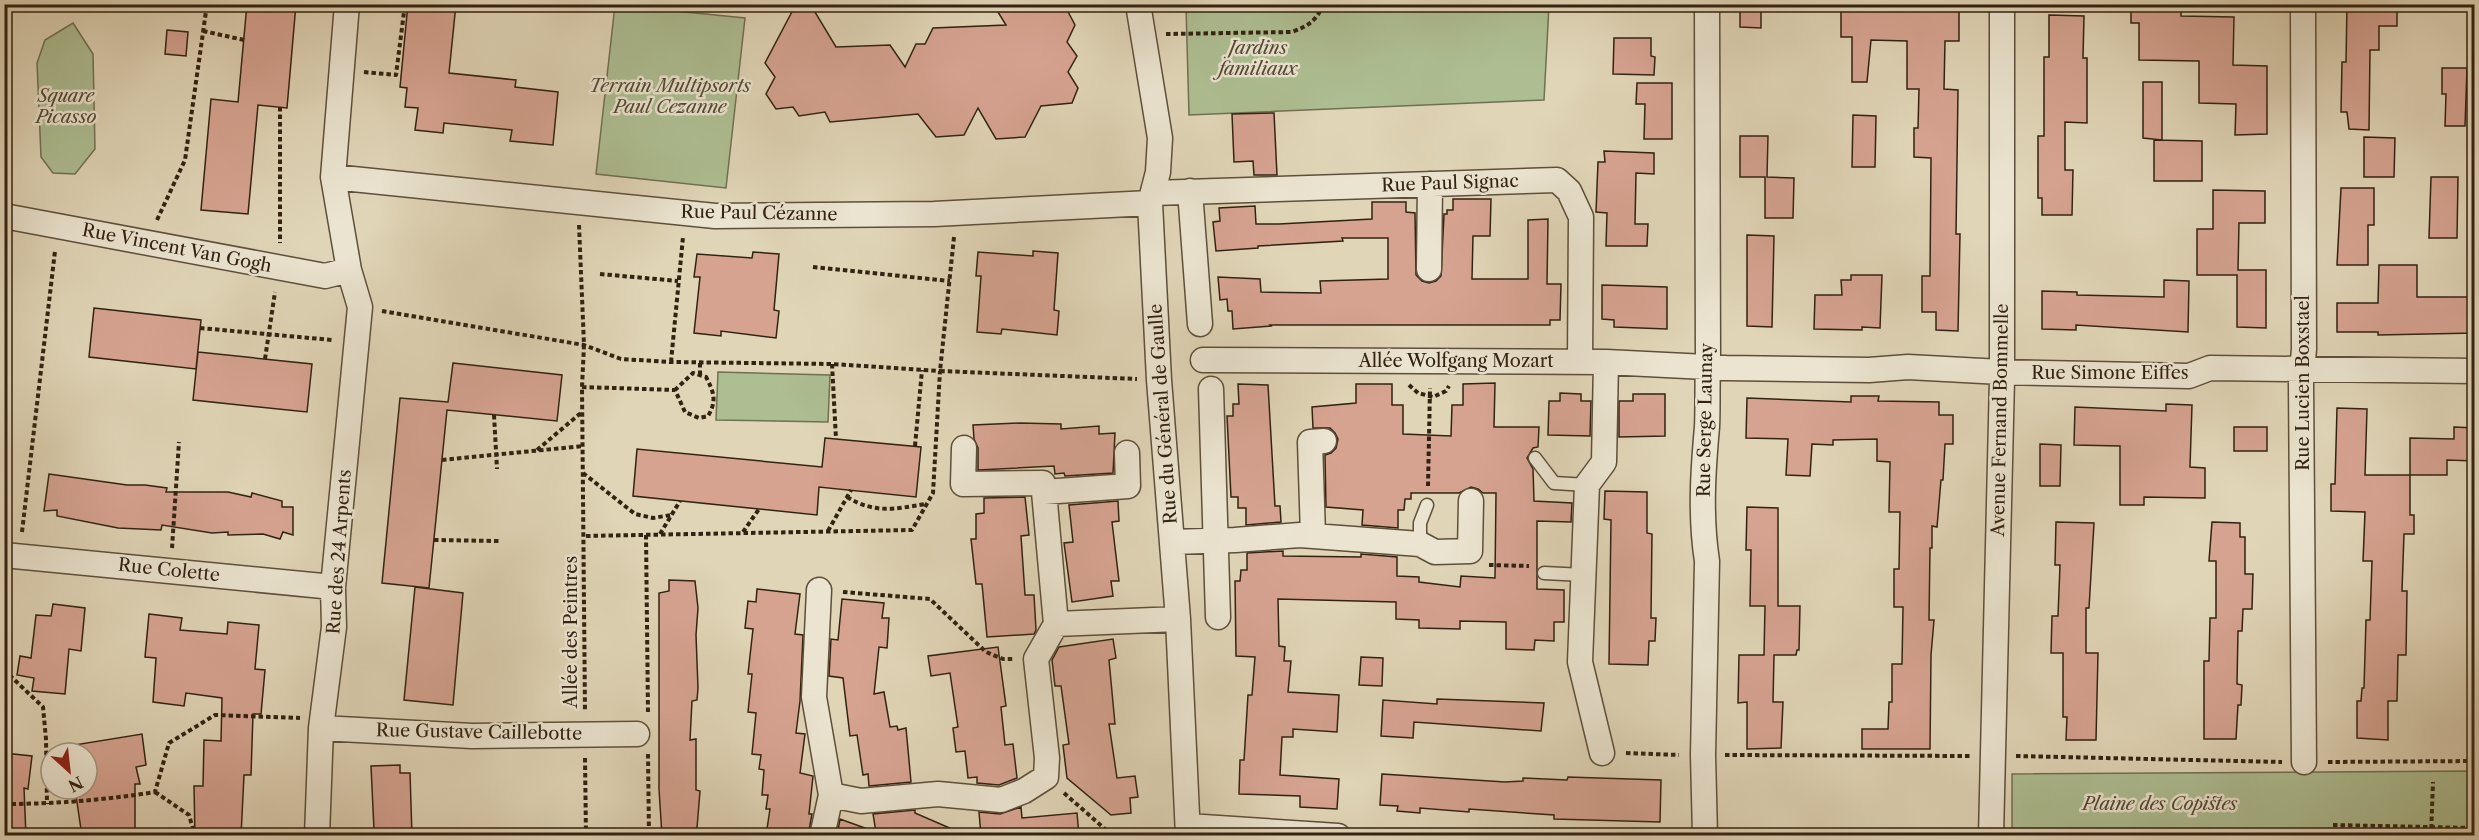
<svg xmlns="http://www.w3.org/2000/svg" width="2479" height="840" font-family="'Libre Caslon Text',serif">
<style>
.green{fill:#adbe92;stroke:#707052;stroke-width:1.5}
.building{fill:#d6a391;stroke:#322211;stroke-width:1.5}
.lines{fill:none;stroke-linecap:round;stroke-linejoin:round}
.lane-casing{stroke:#5e4f3a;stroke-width:15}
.street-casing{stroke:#5e4f3a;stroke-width:27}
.path{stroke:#322211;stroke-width:4;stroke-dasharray:4.5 3;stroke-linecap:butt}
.lane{stroke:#ebe4d0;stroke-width:12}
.street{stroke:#ebe4d0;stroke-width:24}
.labels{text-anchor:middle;stroke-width:5;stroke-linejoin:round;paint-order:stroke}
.park-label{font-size:18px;font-style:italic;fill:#514931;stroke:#ebe4d0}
.street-label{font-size:18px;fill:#322211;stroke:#ebe4d0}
</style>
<rect width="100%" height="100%" fill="#e0d5b7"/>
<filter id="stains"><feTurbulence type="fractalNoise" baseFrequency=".00333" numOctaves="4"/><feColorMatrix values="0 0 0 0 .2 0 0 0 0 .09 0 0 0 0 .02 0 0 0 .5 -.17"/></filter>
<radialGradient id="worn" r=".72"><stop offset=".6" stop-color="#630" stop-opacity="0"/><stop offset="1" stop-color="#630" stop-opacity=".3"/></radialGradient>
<path class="green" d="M615 5 745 18 726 188 596 174Z
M1246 5H1549L1544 100 1189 115 1186 7Z
M73 23 93 54 95 149 75 174 53 173 41 157 37 63 45 40Z
M718 372 830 375 828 422 716 420Z
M2474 771V835H2012V774Z"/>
<path class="building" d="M247 4H296L287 108 258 105 248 214 201 210 211 99 238 102Z
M408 4H456L449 73 516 80 515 87 558 92 553 145 510 141 512 130 444 123 443 133 415 130 418 108 405 107 407 88 400 87Z
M993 4H1064L1075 25 1067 42 1077 56 1068 72 1078 88 1072 103 1041 106 1025 137 996 139 978 108 964 135 936 137 918 114 830 122 825 112 799 116 793 107 776 109 766 94 775 77 765 63 794 8 812 7 836 47 890 45 905 67 916 44H925L933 28 1006 25Z
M1740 4H1761V28L1740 27Z
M1841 4H1959V41H1945L1944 89 1958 90 1956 234H1960L1958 331 1936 330V312H1922V276H1930L1931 158 1914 157V128H1918L1919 89H1907V41L1871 40 1867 82H1852V37H1841Z
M2131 4H2154V8H2181V16L2234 17 2233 65 2267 66V134L2235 135 2236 104 2199 103V61L2139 60V23H2131Z
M2347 4H2397V26H2379V50H2370L2369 130 2349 129 2347 112H2341L2342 62H2346Z
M2049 15 2084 16 2083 58H2087V123L2065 122V170H2073L2072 215H2042V198H2038V136H2044V57H2049Z
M167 30 188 32 186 56 165 54Z
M1614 38H1651V56L1655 57 1654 75 1613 74Z
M2442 68H2467L2465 126H2445L2446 94H2442Z
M2143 82H2162V140L2143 138Z
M1637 83H1672V139H1644L1645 104H1636Z
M1274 113 1277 175H1254L1253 161 1234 162 1232 114Z
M1853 115 1876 116 1875 167H1852Z
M1740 136H1768L1767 177 1794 178 1793 218H1765V177H1740Z
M2364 137 2395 138 2394 177H2364Z
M2154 140 2202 141V181H2154Z
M1604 151 1654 153V174L1636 173 1635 224H1648L1647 246H1606L1607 213 1596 212 1598 162H1605Z
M2431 177H2458L2457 238H2429Z
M2341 188H2374V225H2368V265H2337Z
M2213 190 2265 191V223H2239L2238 270H2266V328L2237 327V275H2197V229H2213Z
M1453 199H1491L1490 236H1473L1472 279H1528V220L1548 219 1547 284H1561L1560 320H1550V325H1270L1271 326 1233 329 1232 311H1228L1227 299 1220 300 1218 277 1260 279 1261 292 1321 293 1320 281 1388 279V238H1342L1343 241 1258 246V248L1216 251 1213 222 1220 221 1219 208 1255 206 1256 224H1279L1372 219V202H1406V212L1415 213 1416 275 1422 281 1429 283 1436 281 1441 276 1444 214H1447V210H1453Z
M1747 235 1774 236 1772 327 1747 326Z
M1033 251 1058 253 1054 310 1059 311 1057 335 1002 329 1001 334 977 332 981 276H976L978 252 1033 256Z
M753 252 779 254 774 310 779 311 776 338 721 331V336L694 333 700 277H694L697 254 752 258Z
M2379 265H2417V297H2475V333L2378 335V332H2337V303H2378Z
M1851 275H1882L1880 328 1862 327V330L1814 329 1815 295H1842L1841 280H1851Z
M2164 280 2189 281 2188 332 2076 325V330L2042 329V291L2077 292V295L2164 297Z
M1602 285 1667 287V329L1614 327V320L1602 319Z
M94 308 201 320 196 369 89 357Z
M198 352 312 364 307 412 193 400Z
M453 363 562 375 557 421 447 410 429 588 382 583 400 398 448 402Z
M1495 383 1494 427H1539L1538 447 1533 448 1527 458 1533 469 1534 501 1572 503 1571 522 1537 521V589L1564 590V622H1554V641L1535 640 1534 650 1506 649V622L1460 621V629L1419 628V620L1396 619V602L1278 599 1279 646 1285 647 1284 661H1291L1288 692 1339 695 1337 732 1293 729V737H1282L1280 775 1339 779 1337 809 1300 807V796L1239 794 1240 760H1244L1248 695H1252L1255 657 1236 656 1235 581H1240L1241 570H1247V553L1283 551V556L1361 557V554L1397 557V576L1419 577V582L1460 587 1461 576 1495 578 1496 493H1483L1478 489 1471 487 1459 493H1411V499H1405L1404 510H1398V528L1362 525 1363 510 1326 507 1325 455 1331 453 1336 448 1338 439 1335 433 1330 428H1313L1312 407 1356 403V384H1392V405H1403V434L1451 436 1452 405H1463V384Z
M1238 384 1268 385 1275 506H1280L1281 522 1246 525V508H1238V497H1231L1227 416H1233V404H1239Z
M1560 393 1581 394V401H1591L1590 436 1548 435 1549 401H1560Z
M1633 394H1665V436L1619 437V401H1633Z
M1851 396H1879L1878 401 1939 402V415H1953V444H1945L1943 480H1941L1937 527 1932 526V548H1930L1929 620H1934L1931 655 1930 749H1862V729H1888L1889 702H1892V664H1902L1903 607H1894V569H1899L1900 512H1889L1890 462 1877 461V439L1833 440V445L1812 444 1810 476 1786 475 1788 439 1746 438 1747 398 1851 402Z
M2166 404 2192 405 2190 467 2205 468V498L2144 497V505H2120V446L2074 445 2075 407 2166 411Z
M2337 408 2367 409 2365 475H2410V515H2414V534H2404L2402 591H2407L2406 655H2398L2397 701H2388V740L2357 738V701H2361L2362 688H2364L2366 620H2370L2372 561H2363L2365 512 2331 511V484H2335Z
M1020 423 1061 424V429L1099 426V434L1115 433 1113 473 1065 476 1064 473 1055 474 1054 466 978 470V448L974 439 973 425Z
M2234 427H2267V451H2234Z
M2454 427 2475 428V461L2447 460V475H2410V438L2454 439Z
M825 438 921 447 916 497 819 487 817 515 633 496 637 449 822 467Z
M2040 444 2061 445 2060 486H2040Z
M49 474 127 485H145L167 488 166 492H228L251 497 252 493 282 501V507H293V535L283 532 280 539 263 534 228 535V532L212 533 162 525 161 530 118 528 57 516V510L44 511Z
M1605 491 1647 492V533L1652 534 1651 618H1656L1655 641H1649L1648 665 1609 664 1611 520 1604 519Z
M1025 497 1029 535 1021 536 1025 595H1034L1036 630 1034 634 987 637 982 584H976L971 539H976V514L984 513V498Z
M1118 501 1119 521 1112 522 1119 581H1111L1113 596 1072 602 1064 543 1073 542 1069 505Z
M1747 507 1778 508V606H1800L1799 650H1797L1796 655H1774L1773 702H1783L1781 748 1747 749V702L1738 703 1739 655H1764L1765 606H1750L1751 550H1746Z
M2056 522 2094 523 2089 608H2086V653H2098L2096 740H2066L2067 717H2063V653H2051L2052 616H2058L2060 565H2055Z
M2212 522 2240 523V537H2245V574H2253L2252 609H2243L2242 631H2238L2237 684 2242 685 2241 705H2238L2236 739H2204V661H2209L2210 618H2216V561H2209Z
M669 580 695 581 698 608 696 635 698 688 697 700 692 701 690 740 696 739V790L700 791 697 828 694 829 693 836H662L659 789V593L669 591Z
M415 587 463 593 453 705 404 700Z
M757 589 800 594 795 634 803 635 800 701 796 733 805 734 800 773 813 776 809 814H812L808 836H770L771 830 767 829 770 809H766L768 795H762L764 770 759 769 761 755 752 754 756 713 748 712 752 674H748L753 629 745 628 748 601 756 602Z
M842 599 884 603 882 618H889L887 648 879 647 874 694 884 692 890 727 897 726 898 730 906 728 911 782 869 786 868 774 863 775 857 735 850 736 843 678 829 676 831 639 838 640Z
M53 604 85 608 81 651 69 649 65 694 32 691 34 678 17 675 20 656 31 658 36 615 51 616Z
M149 614 182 618 180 630 227 634 228 622 259 625 255 669 265 670 261 714H253L251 775H244L241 836H195L194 786H203L204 740 221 741 222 698 186 693 184 706 153 702 156 658 145 657Z
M1113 639 1116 658 1109 660 1115 724H1109L1117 778 1135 776 1138 797 1130 798 1131 813 1111 815 1067 778 1063 745 1069 744 1061 686H1055L1052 660 1059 647Z
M998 647 1006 706 1001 707 1005 745 1013 744 1017 778 999 785 977 783V777L968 778 965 751 956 752 953 728 958 727 950 673 931 676 928 656Z
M1361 657 1383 658 1382 686 1359 685Z
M1437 699 1544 703 1541 731 1414 722 1413 738 1381 736 1383 700 1437 704Z
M142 734 146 765 136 767 140 784H135V836H82L75 789H87V753H69L68 746Z
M4 753 32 756 28 789 24 788 26 836H6Z
M400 765V773H410L412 836H380V831L374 830 371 766Z
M1382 774 1505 782 1523 781V778L1567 780 1568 777 1661 780 1660 822 1554 819V815L1469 809V812L1420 808V813L1397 811 1398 806 1380 805Z
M1021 807 1022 818 1077 813 1079 836H981L979 812 1000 814Z
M915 810V813L968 836H837L840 819 876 832 873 814Z"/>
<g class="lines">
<defs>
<path id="lane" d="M1535 458 1554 483 1587 485
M1420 544V523L1427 505
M1544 573 1584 575"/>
<path id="street" d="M1138 4 1160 138 1158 172 1150 203 1159 380 1178 619 1188 836
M2303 4 2304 349 2301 383 2304 762
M333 177 715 216 934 214 1150 203
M1190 191 1200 324
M1153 193 1557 180 1569 191 1581 217 1580 362
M4 216 325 276 349 270
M1429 269 1430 184
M1203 360 1606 362 1726 368 1869 370 1908 367 2001 372 2189 376 2210 368 2474 371
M1211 389 1218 617
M964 448 963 484 1043 483 1044 492 1128 486 1127 453
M1044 492 1056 624 1178 619
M1313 535 1310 442 1324 441
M1172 542 1235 540 1300 535 1420 544 1435 552 1470 551 1471 501
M4 555 333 587
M819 590 814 697 831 795 861 801 938 794 1001 800 1024 791 1046 777 1047 758 1036 659 1056 624
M321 728 472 736 637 734
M1602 753 1580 662 1587 485 1604 462 1606 362
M1188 826 1338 836
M317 836 321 728 334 627 333 587 360 307 349 270 333 177 347 4
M822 836 831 795
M1705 836 1703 755 1707 561C1700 516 1703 471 1707 427 1708 407 1707 387 1708 367L1707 4
M1991 836 2002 379V4"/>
</defs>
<use href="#lane" class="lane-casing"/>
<use href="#street" class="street-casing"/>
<path class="path" d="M203 31 244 40
M1166 34 1292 32C1308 26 1317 21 1323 4
M364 72 396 75 405 4
M280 107V243
M157 220 185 160 207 4
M579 225 584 345 582 387 585 712
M954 237 940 371 1137 379
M813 267 950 281
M600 274 678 281
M382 311 584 345 621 359 671 362 832 364 940 371 933 493 912 530 584 536
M200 328 332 340
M265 359 275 292
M671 362 683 237
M832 364 836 439
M700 375V361
M1409 385 1418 393 1433 397 1446 391 1449 386
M582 387 675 390 685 412 699 418 708 416C717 401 714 392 706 377L693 373 675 390
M494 415 497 469
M915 446 922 370
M537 450 582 412
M442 460 583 446
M583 473 635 514 653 518 671 515
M1428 486 1430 388
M847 497C875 514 895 509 926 504
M828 531 851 490
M22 532 55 251
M743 532 759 509
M660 534 680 501
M646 535 648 714
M434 540 499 541
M172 548 179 442
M1489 565 1529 566
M843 592 930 599 986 652 1003 659H1014
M4 670 43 707 46 739 47 804
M1626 753 1679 755
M648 754 649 836
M1725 755 1970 756
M2016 756 2282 762
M585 758 586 836
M2328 762 2474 761
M155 792 189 815 195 836
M1064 793 1113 836
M4 804C55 804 105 800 155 792L169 743 215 715 300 718
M2333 825 2474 828
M2431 836 2433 782"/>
<use href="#lane" class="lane"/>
<use href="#street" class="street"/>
</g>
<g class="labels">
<g class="park-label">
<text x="1258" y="54">Jardins<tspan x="1258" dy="21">familiaux</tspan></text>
<text x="670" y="92">Terrain Multipsorts<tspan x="670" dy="21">Paul Cezanne</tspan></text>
<text x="66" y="102">Square<tspan x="66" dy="21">Picasso</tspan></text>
<text x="2160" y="810">Plaine des Copistes</text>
</g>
<g class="street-label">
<text transform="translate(1450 183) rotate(-2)" y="6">Rue Paul Signac</text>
<text transform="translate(759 213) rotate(1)" y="6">Rue Paul Cézanne</text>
<text transform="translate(177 248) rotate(11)" y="6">Rue Vincent Van Gogh</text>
<text x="1456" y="367">Allée Wolfgang Mozart</text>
<text x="2110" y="379">Rue Simone Eiffes</text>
<text transform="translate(2303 383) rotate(-90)" y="6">Rue Lucien Boxstael</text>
<text transform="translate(1163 414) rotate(-94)" y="6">Rue du Général de Gaulle</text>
<text transform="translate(1705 420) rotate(-89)" y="6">Rue Serge Launay</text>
<text transform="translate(2000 420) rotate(-89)" y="6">Avenue Fernand Bommelle</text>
<text transform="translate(339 552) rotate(-86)" y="6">Rue des 24 Arpents</text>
<text transform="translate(169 570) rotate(6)" y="6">Rue Colette</text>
<text transform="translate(571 632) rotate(-90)" y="6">Allée des Peintres</text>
<text transform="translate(479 732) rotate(1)" y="6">Rue Gustave Caillebotte</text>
</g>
</g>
<rect width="2479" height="840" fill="none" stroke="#e0d5b7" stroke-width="24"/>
<rect x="6" y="6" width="2467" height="828" fill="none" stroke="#322211" stroke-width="3"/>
<rect x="12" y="12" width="2455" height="816" fill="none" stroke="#322211" stroke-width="1.5"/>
<g transform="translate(69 771) rotate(153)"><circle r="28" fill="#ebe4d0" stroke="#a19684" stroke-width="1.5"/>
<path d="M0-4.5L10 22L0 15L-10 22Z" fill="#8f2418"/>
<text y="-9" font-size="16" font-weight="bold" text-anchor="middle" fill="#322211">N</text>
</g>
<rect width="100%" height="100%" filter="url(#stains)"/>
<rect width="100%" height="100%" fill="url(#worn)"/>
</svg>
